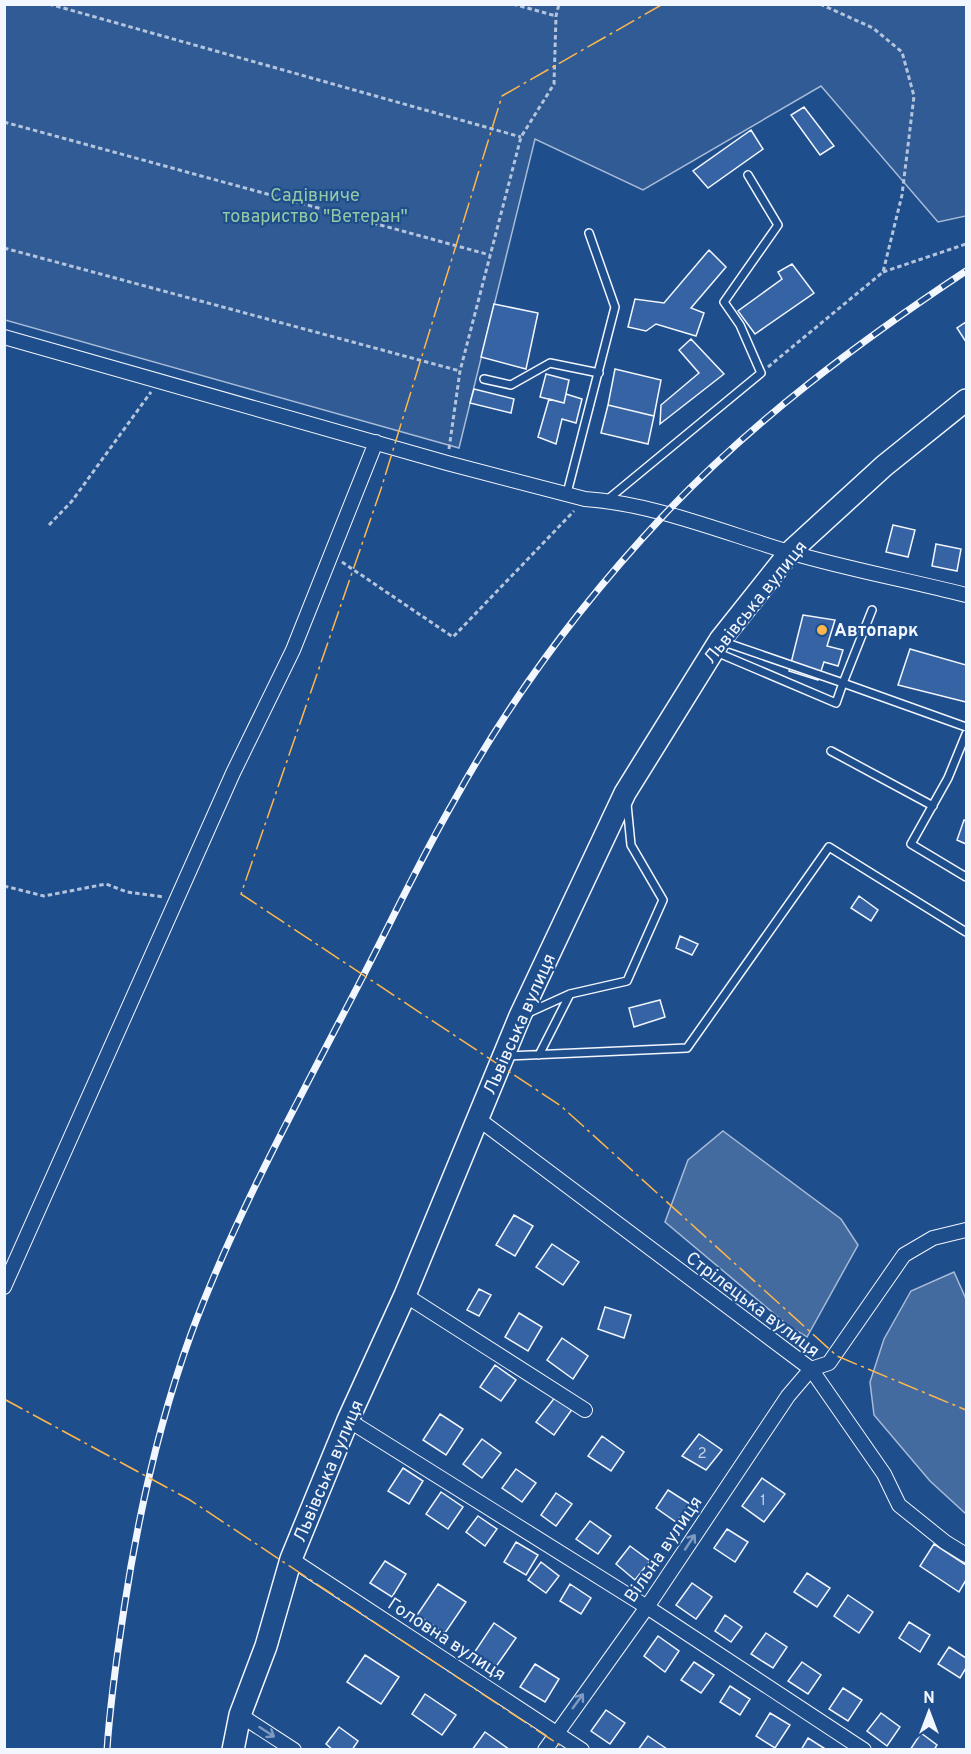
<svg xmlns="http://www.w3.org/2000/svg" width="971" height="1754" font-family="Overpass,sans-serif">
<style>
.built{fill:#305b95;stroke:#a8bbd7;stroke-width:1.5}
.water{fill:#446ba0;stroke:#a8bbd7;stroke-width:1.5}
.building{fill:#3563a3;stroke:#f2f6ff;stroke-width:1.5}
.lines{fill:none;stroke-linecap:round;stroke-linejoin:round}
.service-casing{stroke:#f2f6ff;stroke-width:10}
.minor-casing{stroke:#f2f6ff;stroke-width:16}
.primary-casing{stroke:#f2f6ff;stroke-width:24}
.path{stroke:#b3c4dc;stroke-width:3;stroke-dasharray:4.5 3;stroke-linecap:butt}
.service{stroke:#1f4e8c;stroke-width:7}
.minor{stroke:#1f4e8c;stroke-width:14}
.primary{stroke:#1f4e8c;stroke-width:21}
.rail-casing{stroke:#f2f6ff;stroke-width:7}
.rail{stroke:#1f4e8c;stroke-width:4.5;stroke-dasharray:14;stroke-linecap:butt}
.power{stroke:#ffb74d;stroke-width:1.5;stroke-dasharray:21 4.5 3 4.5;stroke-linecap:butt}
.oneway{stroke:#7e9ac0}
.poi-dot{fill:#ffb74d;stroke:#1f4e8c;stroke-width:2}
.labels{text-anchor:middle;stroke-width:4.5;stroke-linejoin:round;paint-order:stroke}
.number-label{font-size:15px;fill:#c3d1e8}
.park-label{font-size:18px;fill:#97c8a6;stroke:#1f4e8c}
.street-label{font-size:18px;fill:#f2f6ff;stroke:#1f4e8c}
.poi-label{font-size:18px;font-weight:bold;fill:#f2f6ff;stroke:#1f4e8c;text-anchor:start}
</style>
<rect width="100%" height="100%" fill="#1f4e8c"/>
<path class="built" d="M4 5H966V216L938 222 821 86 643 190 535 139 459 448 5 320Z"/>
<path class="water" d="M723 1131 841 1219 858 1245 807 1337 790 1327 665 1222 688 1160Z
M954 1272 966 1299V1514L930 1481 874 1415 870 1382 884 1339 911 1291Z"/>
<path class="building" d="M804 107 834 146 820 155 791 115Z
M751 130 763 149 708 188 693 171Z
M709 250 726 267 691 308 704 313 696 336 656 324 646 331 628 327 635 299 664 303Z
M792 264 814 293 755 334 738 311 782 279 778 272Z
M494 304 538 313 526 369 481 357Z
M966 322V342L957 328Z
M691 339 724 374 660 424 661 405 699 373 679 350Z
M615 369 661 380 654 416 608 405Z
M546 374 569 380 564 403 540 397Z
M474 389 514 399 511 413 470 403Z
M566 394 582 399 576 423 562 419 556 444 538 437 549 399 564 403Z
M608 405 654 416 648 444 601 433Z
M893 525 915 530 908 557 886 552Z
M936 544 961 549 957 571 932 566Z
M803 615 835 620 827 646 843 650 838 666 824 662 818 680 789 671Z
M910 649 966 665V702L898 685Z
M964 820 966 821V844L957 840Z
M859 896 878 910 871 921 851 908Z
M680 936 698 944 692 955 676 948Z
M660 1000 665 1017 634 1027 629 1008Z
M514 1215 533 1226 515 1256 496 1245Z
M552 1244 579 1262 563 1285 536 1267Z
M479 1289 491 1295 479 1316 467 1310Z
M605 1307 631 1315 624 1338 598 1329Z
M519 1313 542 1327 528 1351 505 1337Z
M562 1338 588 1356 573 1379 547 1360Z
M495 1365 516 1380 501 1401 480 1387Z
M556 1396 573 1408 554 1435 536 1422Z
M440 1414 463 1429 446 1455 423 1440Z
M699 1434 722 1450 706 1470 682 1456Z
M602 1436 624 1452 611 1471 588 1456Z
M482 1439 501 1453 482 1478 463 1464Z
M403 1468 423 1481 409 1504 388 1491Z
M516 1469 536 1483 522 1502 502 1488Z
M762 1478 785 1494 764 1522 742 1506Z
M668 1490 690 1504 676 1522 656 1508Z
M441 1492 463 1507 448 1529 426 1514Z
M556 1493 572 1504 556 1526 541 1515Z
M478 1516 497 1529 485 1546 466 1532Z
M590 1521 611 1536 598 1554 576 1539Z
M727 1529 748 1542 735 1562 714 1548Z
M516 1542 538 1555 526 1575 504 1562Z
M934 1544 966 1565V1580L959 1592 920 1566Z
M630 1546 650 1561 635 1580 616 1564Z
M385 1561 406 1574 392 1597 370 1583Z
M541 1562 559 1576 546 1593 528 1580Z
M807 1573 830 1588 817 1607 794 1592Z
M692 1583 712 1597 696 1619 676 1605Z
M438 1584 466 1602 445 1633 417 1615Z
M570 1584 591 1598 581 1614 560 1601Z
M848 1595 873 1612 859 1633 834 1616Z
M725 1615 742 1627 731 1642 715 1631Z
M909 1622 930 1635 920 1652 899 1638Z
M494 1623 516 1638 495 1668 474 1653Z
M766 1633 787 1647 773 1668 751 1654Z
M658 1636 679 1651 665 1672 644 1656Z
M949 1647 966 1658V1668L960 1678 938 1664Z
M365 1655 399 1677 381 1704 347 1682Z
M694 1662 714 1675 701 1693 681 1680Z
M802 1662 821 1675 808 1694 788 1681Z
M535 1664 559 1679 545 1702 520 1687Z
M730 1686 750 1699 740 1715 720 1702Z
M843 1688 862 1700 848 1721 829 1709Z
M425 1694 456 1715 442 1735 412 1714Z
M606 1710 625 1723 610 1744 591 1731Z
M770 1713 790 1725 775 1748 756 1736Z
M881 1713 900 1727 887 1746 867 1731Z
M339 1727 358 1741 352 1750H333L326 1744Z
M485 1732 510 1750H472Z
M921 1733 937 1745 934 1750H910Z
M648 1736 667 1749 638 1750Z
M808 1738 827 1750H801Z"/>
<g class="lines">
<defs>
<path id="service" d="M484 379 511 385 550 363 599 373
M567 493 615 307 589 233
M607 500 761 373 740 325 724 302 778 225 748 175
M721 641 843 683 872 610
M716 652 836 703 843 683 966 727
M966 734 948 778 911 844 966 877
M831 751 933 806
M528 1013 570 994 627 981 663 900 631 845 627 804
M539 1055 570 994
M506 1056 687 1048 829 847 966 932"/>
<path id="minor" d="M4 337 447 463 585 499C655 504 722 532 789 552 847 569 907 580 966 595
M477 1118 811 1369 884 1474 899 1505 945 1542 966 1555
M4 1287 233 773 293 650 376 442
M405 1295 585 1410
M348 1420 647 1607 864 1750
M291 1559 582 1750
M240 1715 294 1750
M545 1750 647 1607 788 1396 811 1369 829 1363 904 1255 933 1238 966 1230"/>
<path id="primary" d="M233 1750 240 1715 266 1646 291 1559 348 1420 405 1295 520 1016 625 793 720 640 790 552 884 466 966 400"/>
</defs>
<use href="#service" class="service-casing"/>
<use href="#minor" class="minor-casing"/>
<use href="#primary" class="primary-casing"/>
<path class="path" d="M49 4 521 137
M513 4 556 16
M4 122 490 255
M4 248 460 371
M883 272 966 244
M768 367 883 272 902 195 914 96 902 52 873 28 820 4
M449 449 460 371 521 137 554 84 556 16 559 4
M49 525 72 501 151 392
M342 562 453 637 574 511
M4 886 44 896 106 884 127 892 164 897"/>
<use href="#service" class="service"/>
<use href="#minor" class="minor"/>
<use href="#primary" class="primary"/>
<defs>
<path id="rail" d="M107 1750C110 1702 117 1655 124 1609 138 1516 159 1422 191 1334 236 1213 301 1096 360 982 391 922 420 860 454 801 511 698 583 601 663 516 752 421 859 342 966 271"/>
</defs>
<use href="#rail" class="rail-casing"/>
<use href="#rail" class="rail"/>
<path class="power" d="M663 4 502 96 381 489 241 894 561 1106 837 1356 966 1410
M4 1399 190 1500 567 1750"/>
</g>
<defs><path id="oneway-shaft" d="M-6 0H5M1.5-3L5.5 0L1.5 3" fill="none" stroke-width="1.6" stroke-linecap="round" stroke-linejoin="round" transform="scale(1.5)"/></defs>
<g class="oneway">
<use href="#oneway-shaft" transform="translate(690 1542) rotate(-56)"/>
<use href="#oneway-shaft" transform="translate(578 1701) rotate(-54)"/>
<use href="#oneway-shaft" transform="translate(267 1732) rotate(33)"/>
</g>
<circle class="poi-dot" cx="822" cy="630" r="6"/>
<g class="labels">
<g class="number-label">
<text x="702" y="1458">2</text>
<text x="763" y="1505">1</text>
</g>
<g class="park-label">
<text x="315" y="201">Садівниче<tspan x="315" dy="21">товариство "Ветеран"</tspan></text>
</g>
<g class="street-label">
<text transform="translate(755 602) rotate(-51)" y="6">Львівська вулиця</text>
<text transform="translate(519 1024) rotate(-66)" y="6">Львівська вулиця</text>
<text transform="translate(753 1304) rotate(37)" y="6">Стрілецька вулиця</text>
<text transform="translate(328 1471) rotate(-67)" y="6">Львівська вулиця</text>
<text transform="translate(663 1549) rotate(-56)" y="6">Вільна вулиця</text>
<text transform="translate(447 1639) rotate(33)" y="6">Головна вулиця</text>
</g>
<g class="poi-label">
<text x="834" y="636">Автопарк</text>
</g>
</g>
<rect width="971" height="1754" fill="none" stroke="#f2f6ff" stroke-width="12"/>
<g transform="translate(929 1712)" stroke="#1f4e8c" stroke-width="4.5" paint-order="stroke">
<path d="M0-4.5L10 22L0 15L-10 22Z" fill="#f2f6ff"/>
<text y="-9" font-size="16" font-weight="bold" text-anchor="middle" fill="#f2f6ff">N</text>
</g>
</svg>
